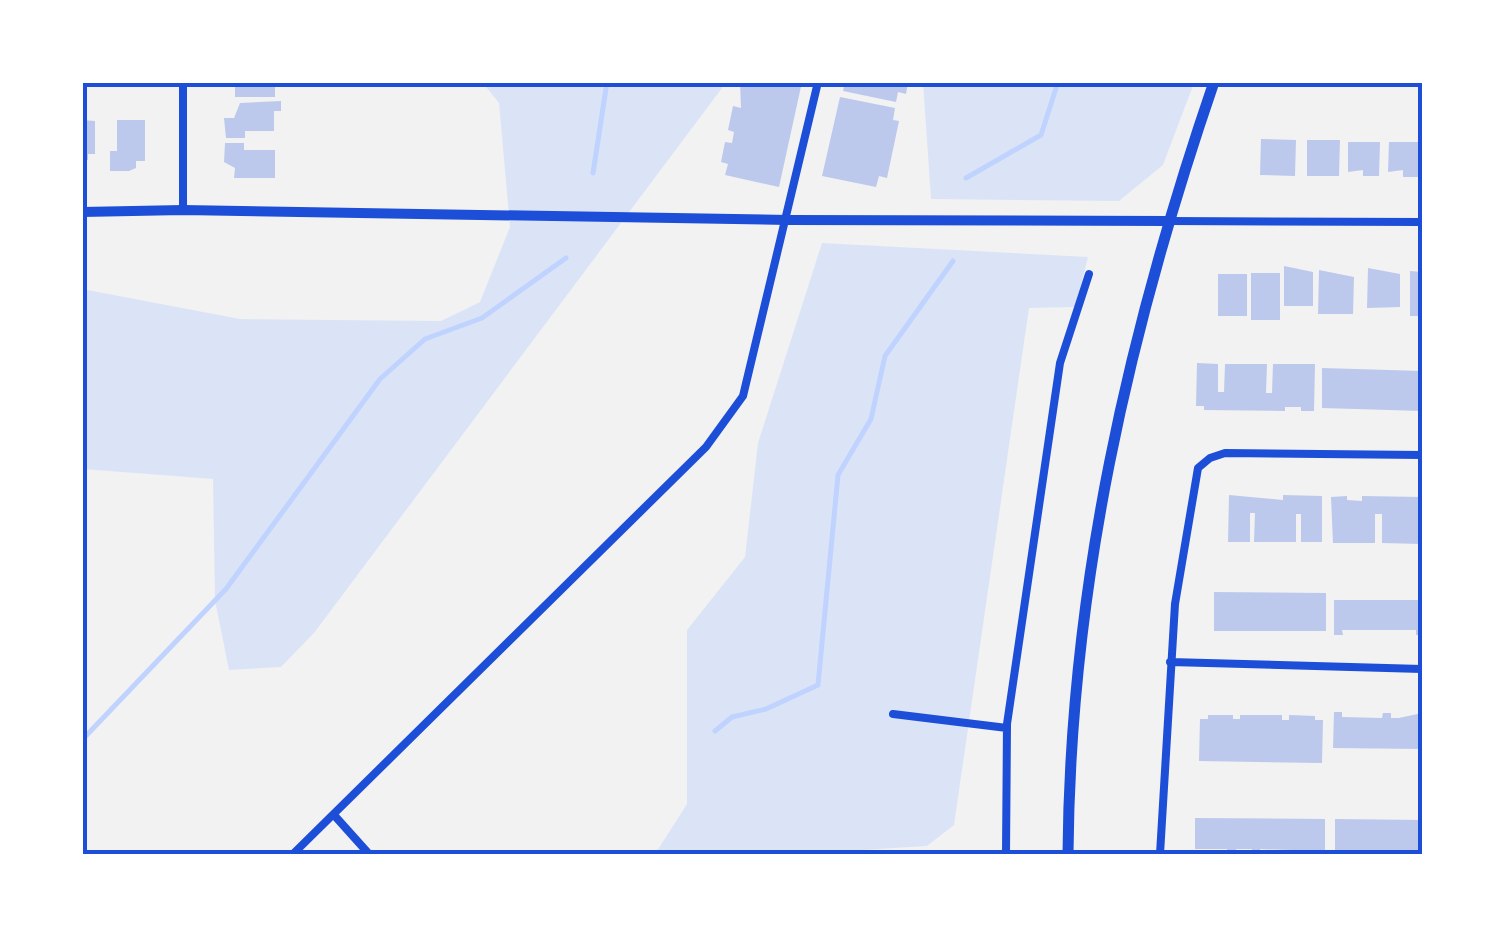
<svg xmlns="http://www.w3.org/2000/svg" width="1505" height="937" font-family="Montserrat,sans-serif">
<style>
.green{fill:#dbe4f7}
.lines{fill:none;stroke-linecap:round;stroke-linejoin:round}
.stream{stroke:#bfd3fe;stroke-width:5}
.building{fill:#bdc9ec}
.minor{stroke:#1d4ed8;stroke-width:8}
.tertiary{stroke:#1d4ed8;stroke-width:10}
.secondary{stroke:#1d4ed8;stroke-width:11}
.neatline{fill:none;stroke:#1d4ed8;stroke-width:4}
</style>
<rect width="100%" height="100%" fill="#f2f2f2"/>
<path class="green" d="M720 82 722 88 314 633 281 667 229 670 215 600 213 479 83 469 82 289 240 319 441 321 480 302 510 227 499 103 483 83Z
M923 83V82L1194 83 1163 165 1119 201 931 199Z
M822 243 1088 257 1075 307 1029 308 954 825 927 846 797 854H655L687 804V630L745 557 758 443Z"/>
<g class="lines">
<path class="stream" d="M593 173 607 82
M966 178 1041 135 1058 82
M715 731 732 717 766 709 818 685 838 475 871 419 885 356 953 261
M82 740 226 589 380 379 425 339 482 318 566 258"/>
</g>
<path class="building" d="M228 82H275V97H235V87H228Z
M740 82H802L779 187 725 175 728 164 721 162 725 142 732 143 734 132 728 130 733 106 741 108Z
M845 82H908L906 94 898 92 896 102 843 91Z
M840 97 895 108 893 120 899 121 887 178 879 176 876 187 822 176Z
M281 101V111H274V131H245V138H226L224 118H234L240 103Z
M82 120 95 121V154H88V160H82Z
M117 120H145V161H136V168L129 171H110V151H117Z
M1261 139 1296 140 1295 176 1260 175Z
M1307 140H1340L1339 176H1307Z
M1348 142H1380L1379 176H1363V170L1348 172Z
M1389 142H1420V177H1403V170L1388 172Z
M225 143H244V150H275V178H234L235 168 224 162Z
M1284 266 1313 272V306H1284Z
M1368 268 1400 274V307L1367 308Z
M1319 270 1354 277 1353 314H1318Z
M1410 271 1422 272V316H1410Z
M1251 273H1280V320H1251Z
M1218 274H1247V316H1218Z
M1197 363 1218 364V392H1224L1225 364H1267L1266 393H1272L1273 364H1315L1314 411H1301V407H1285V411L1204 410V406H1196Z
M1322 368 1422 371V411L1322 408Z
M1229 495 1283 500V495L1322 496V542H1301V514H1296V542H1254L1255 513H1250V542H1228Z
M1347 496V500L1362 501V496L1422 497V544L1382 543V514H1375V543H1333L1331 497Z
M1214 592 1326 593V631H1214Z
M1334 600H1422V635H1416V630H1342L1343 635H1334Z
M1334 712H1342V717L1382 718 1383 713H1391V718H1399L1422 713V749L1333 748Z
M1208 715H1233V719H1240V715H1282V720H1289V715L1315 716V720H1323L1322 763 1199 761 1200 719H1208Z
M1195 818 1325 819V854H1316V850L1292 854V850L1260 849V854H1252V849H1236L1235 854H1227V849H1195Z
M1335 819 1422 820V854L1392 850H1385V854H1376V850L1351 854V850H1343V854H1335Z"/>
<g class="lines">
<path class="minor" d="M183 210V82
M1168 221 1422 222
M1170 662 1422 669
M893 714 1007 728
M334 815 369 854
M293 854 706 447 743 396 818 82
M1006 854 1007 724 1060 363 1089 274
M1160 854 1175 604 1198 468 1210 458 1225 453 1422 455"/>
<path class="tertiary" d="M82 212 183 210 789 220 1168 221"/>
<path class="secondary" d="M1068 854C1070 589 1128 333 1214 82"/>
</g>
<rect width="1505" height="937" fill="none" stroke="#ffffff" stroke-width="170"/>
<rect x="85" y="85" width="1335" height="767" class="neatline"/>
</svg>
